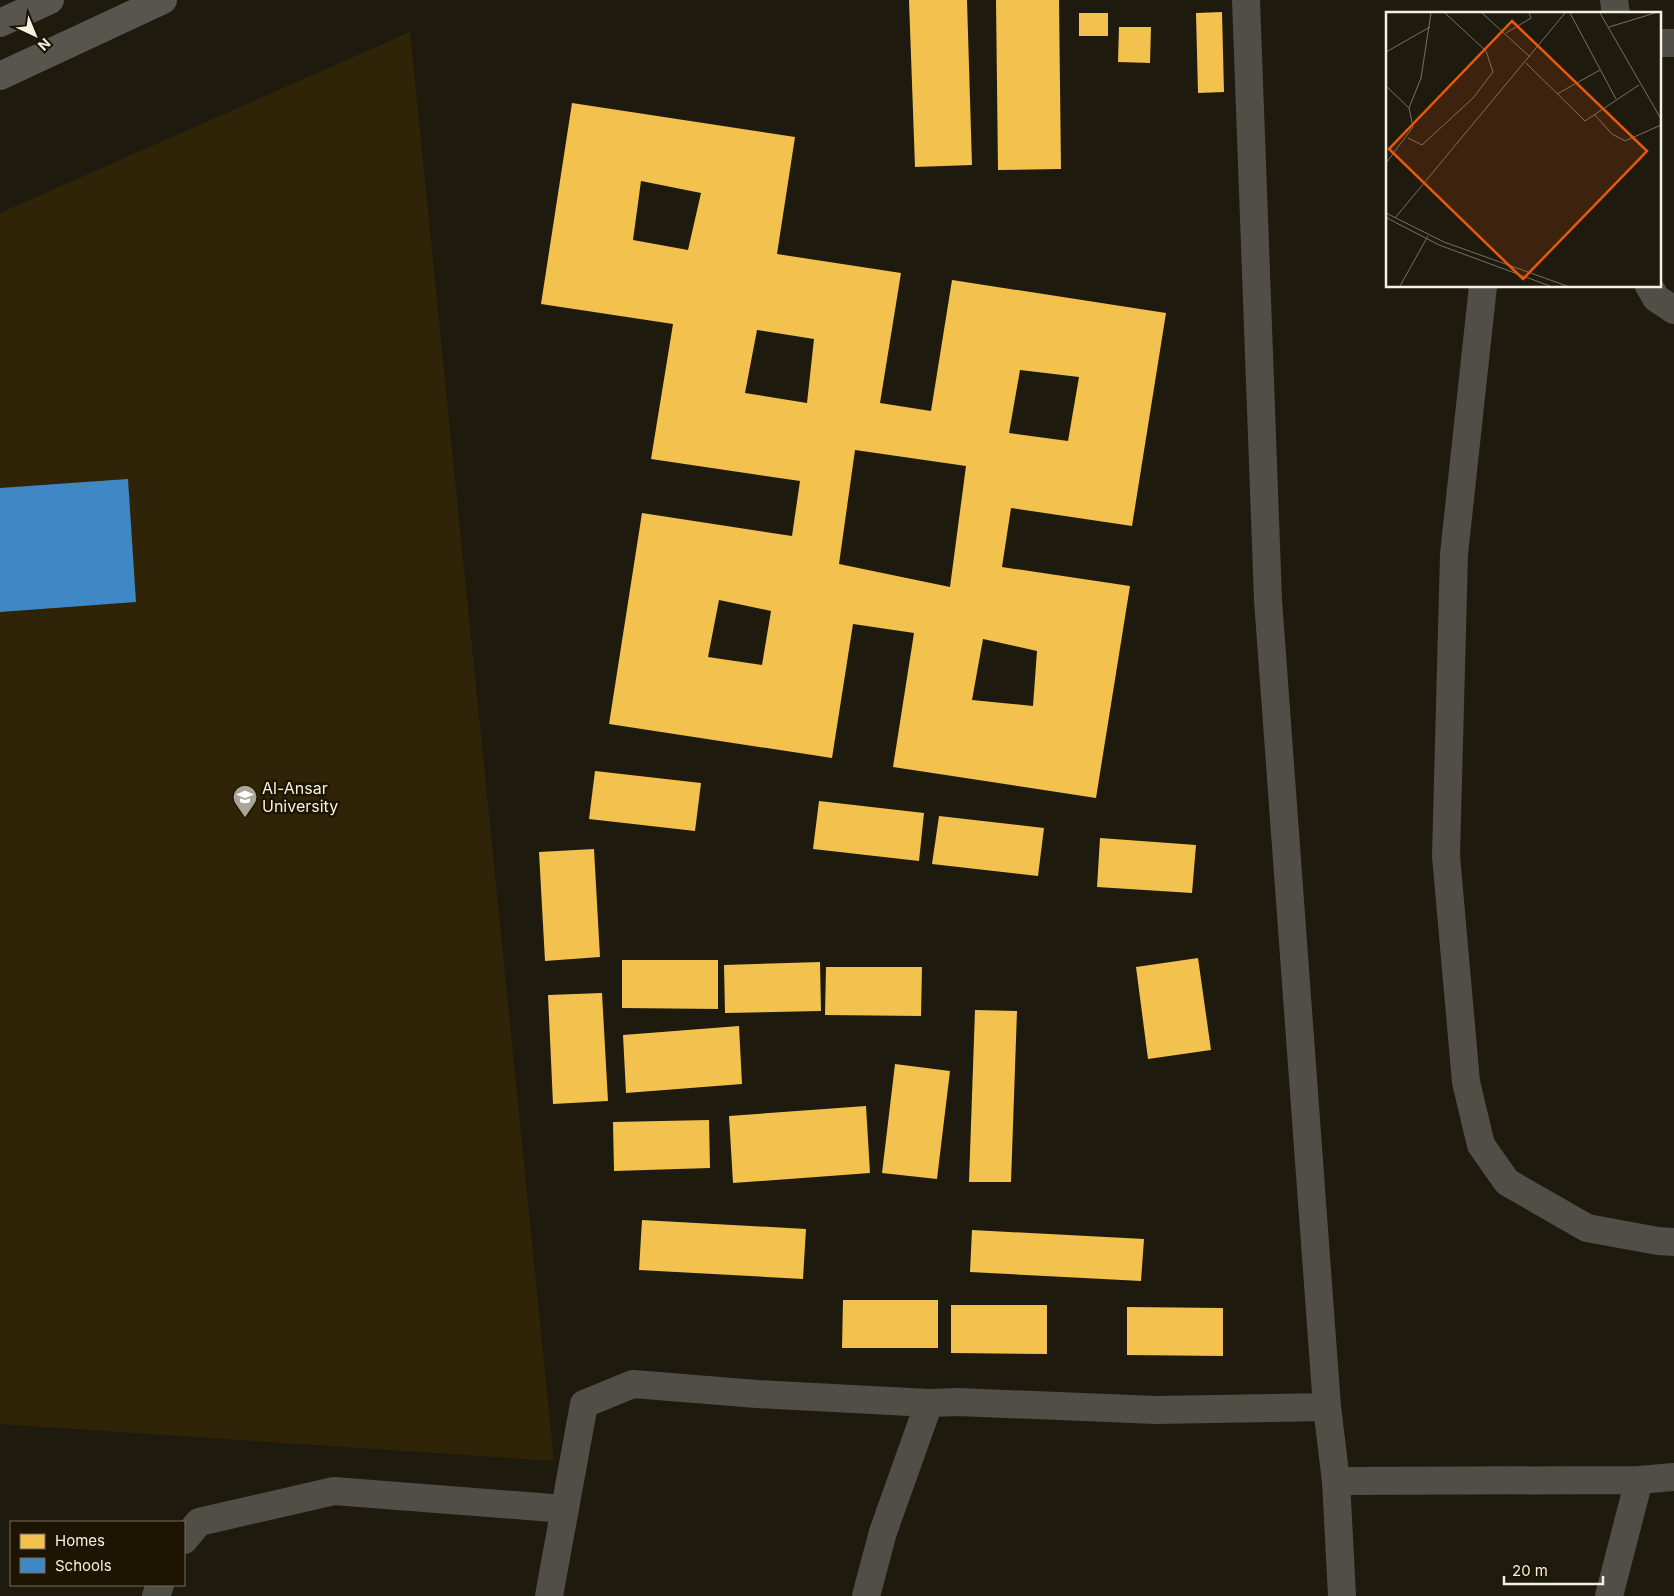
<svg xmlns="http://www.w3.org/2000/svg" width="1674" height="1596" font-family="Inter,sans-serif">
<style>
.built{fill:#2f2407}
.homes{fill:#f2c14e;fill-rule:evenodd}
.schools{fill:#3f88c5}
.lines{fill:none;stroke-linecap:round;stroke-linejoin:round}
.minor{stroke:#514e48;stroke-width:28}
.major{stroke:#58554f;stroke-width:28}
.labels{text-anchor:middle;stroke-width:5;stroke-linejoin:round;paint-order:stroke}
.poi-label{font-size:16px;fill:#f6f0e2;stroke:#1d1501;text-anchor:start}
.inset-road{fill:none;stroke:#757063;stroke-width:1}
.view{fill:#e8590c;fill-opacity:0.15;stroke:#e8590c;stroke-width:2.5}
.inset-edge{fill:none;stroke:#f6f0e2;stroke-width:2.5}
</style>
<rect width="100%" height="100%" fill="#1f1a0e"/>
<path class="built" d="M410 32 554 1461 0 1424V213Z"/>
<path class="homes" d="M909 0H967L972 165 915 167Z
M996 0H1059L1061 169 998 170Z
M1222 12 1224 92 1198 93 1196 13Z
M1079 13H1108V36H1079Z
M1119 27H1151L1150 63 1118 62Z
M572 103 795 137 777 254 901 273 880 403 931 411 952 280 1166 313 1132 526 1011 508 1002 567 1130 586 1096 798 893 767 914 633 853 624 832 758 609 724 642 513 792 536 800 481 651 459 673 324 541 304ZM641 181 701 193 688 250 633 240ZM757 330 814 339 807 403 745 393ZM1020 370 1079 377 1068 441 1009 433ZM855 450 966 466 950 587 839 564ZM719 600 771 611 762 665 708 657ZM983 639 1037 651 1033 706 972 700Z
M595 771 701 783 695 831 589 819Z
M819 801 924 813 919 861 813 849Z
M939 816 1044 828 1038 876 932 864Z
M1100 838 1196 845 1192 893 1097 887Z
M594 849 600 957 545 961 539 852Z
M1198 958 1211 1050 1148 1059 1136 967Z
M622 960H718V1009L622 1008Z
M820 962 821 1011 725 1013 724 965Z
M826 967H922L921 1016 825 1015Z
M602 993 608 1101 553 1104 548 995Z
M975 1010 1017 1011 1011 1182H969Z
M739 1026 742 1084 626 1093 623 1035Z
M895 1064 950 1071 937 1179 882 1173Z
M866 1106 870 1173 733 1183 729 1116Z
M709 1120 710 1168 614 1171 613 1122Z
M642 1220 806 1229 803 1279 639 1270Z
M972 1230 1144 1239 1141 1281 970 1272Z
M843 1300H938V1348H842Z
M951 1305H1047V1354L951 1353Z
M1127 1307 1223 1308V1356L1127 1355Z"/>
<path class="schools" d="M128 479 136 602 0 612V488Z"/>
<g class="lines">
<path class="minor" d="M1246 0 1268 600 1327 1407 1336 1481 1342 1596
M1614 0 1616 14
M1660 43H1674
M1483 286 1454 554 1446 856 1466 1082 1481 1145 1507 1182 1587 1228 1658 1241 1674 1242
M1649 286 1656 298 1674 310
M1336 1481 1639 1480 1674 1477
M184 1540 199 1522 334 1491 565 1509
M156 1596 160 1585
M549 1596 584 1404 633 1384 757 1394 929 1403 958 1402 1156 1410 1327 1407
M866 1596 883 1532 929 1403
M1609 1596 1639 1480"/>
<path class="major" d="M0 23 50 0
M0 76 163 0"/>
</g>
<defs>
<symbol id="university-pin" viewBox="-11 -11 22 30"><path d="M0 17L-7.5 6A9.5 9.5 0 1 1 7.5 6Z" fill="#aba598" stroke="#1d1501"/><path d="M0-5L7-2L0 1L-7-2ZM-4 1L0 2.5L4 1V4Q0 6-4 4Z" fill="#fff"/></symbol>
</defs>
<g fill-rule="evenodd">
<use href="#university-pin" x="231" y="783" width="28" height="38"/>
</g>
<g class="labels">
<g class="poi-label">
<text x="262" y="794">Al-Ansar<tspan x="262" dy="18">University</tspan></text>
</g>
</g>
<g transform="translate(1386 12)">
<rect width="275" height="275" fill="#1f1a0e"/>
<path class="inset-road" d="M96 1 144 45M184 1 230 87M214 1 275 107M223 15 269 1M120 21 145 6 143 1M0 40 44 15M140 51 199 109 253 73M0 74 23 96 27 115 0 151M171 82 214 58M23 96 35 66 45 1M208 102 226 122 239 129 275 113M22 126 36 133 87 86 107 60 100 39 59 1M0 201 58 230 181 274M1 206 53 233 164 274M9 206 179 1M14 274 42 224"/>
<path class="view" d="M126 9 261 139 137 267 3 137Z"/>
<rect width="275" height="275" class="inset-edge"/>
</g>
<rect x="10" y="1521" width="175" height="65" fill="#1d1501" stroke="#746d5b"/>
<rect x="20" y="1534" width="25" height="15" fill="#f2c14e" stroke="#746d5b"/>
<text x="55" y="1546" font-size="15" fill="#f6f0e2">Homes</text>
<rect x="20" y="1558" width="25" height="15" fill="#3f88c5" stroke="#746d5b"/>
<text x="55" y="1571" font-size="15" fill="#f6f0e2">Schools</text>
<g transform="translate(35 35) rotate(136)" stroke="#1d1501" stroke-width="4" paint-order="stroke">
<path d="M0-4L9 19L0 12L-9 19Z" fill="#f6f0e2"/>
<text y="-8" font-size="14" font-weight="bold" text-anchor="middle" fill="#f6f0e2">N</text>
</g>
<path d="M1504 1576v8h99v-8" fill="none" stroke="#f6f0e2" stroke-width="2.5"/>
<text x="1512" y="1576" font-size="15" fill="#f6f0e2" stroke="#1d1501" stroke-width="4" paint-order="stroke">20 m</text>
</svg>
